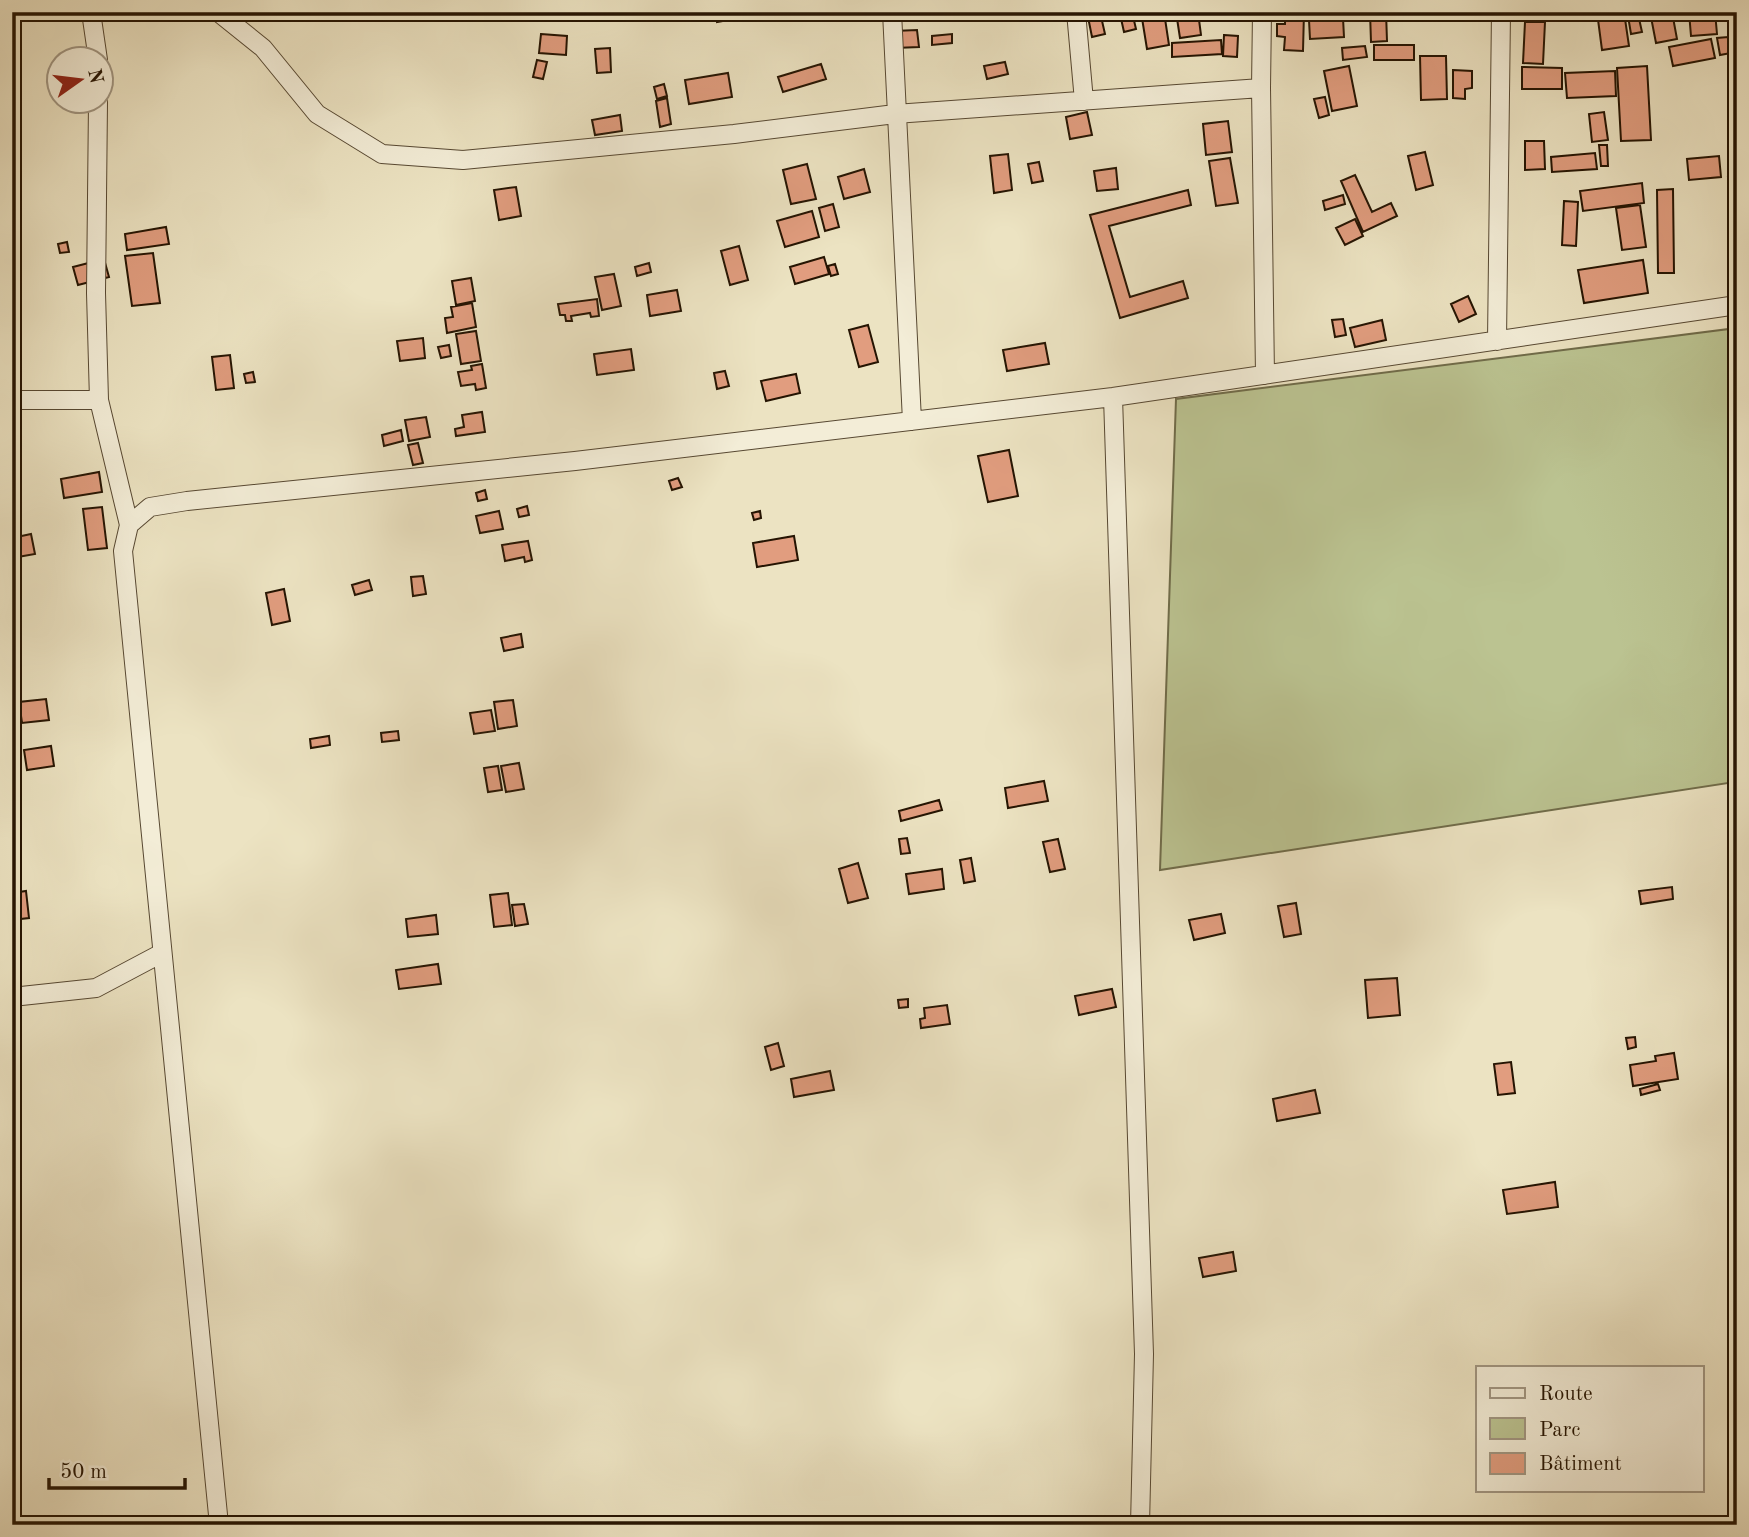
<svg xmlns="http://www.w3.org/2000/svg" width="1749" height="1537" font-family="'Old Standard TT',serif">
<style>
.green{fill:#bbc391;stroke:#706c4a;stroke-width:2}
.building{fill:#e19d7f;stroke:#251402;stroke-width:2}
.lines{fill:none;stroke-linecap:round;stroke-linejoin:round}
.street-casing{stroke:#574832;stroke-width:20}
.street{stroke:#f3edd7;stroke-width:18}
</style>
<rect width="100%" height="100%" fill="#ece3c2"/>
<filter id="stains"><feTurbulence type="fractalNoise" baseFrequency=".00286" numOctaves="4"/><feColorMatrix values="0 0 0 0 .2 0 0 0 0 .09 0 0 0 0 .02 0 0 0 .5 -.17"/></filter>
<radialGradient id="worn" r=".72"><stop offset=".6" stop-color="#630" stop-opacity="0"/><stop offset="1" stop-color="#630" stop-opacity=".3"/></radialGradient>
<path class="green" d="M1737 328 1735 782 1160 870 1176 399Z"/>
<path class="building" d="M715 12H733L734 19 717 22Z
M787 12H807L808 14 789 19Z
M1087 12H1100L1105 34 1092 37Z
M1132 12 1136 29 1124 32 1120 14Z
M1141 12H1164L1169 45 1147 49Z
M1176 12H1198L1201 35 1180 38Z
M1285 12H1304L1303 51 1284 50 1285 37 1277 36V24H1285Z
M1370 12H1386L1387 41 1371 42Z
M1597 12H1624L1629 46 1602 50Z
M1650 12H1672L1677 39 1656 43Z
M1689 12H1715L1717 34 1691 36Z
M1638 14 1642 32 1631 34 1628 16Z
M1343 18 1344 37 1310 39 1309 20Z
M1525 22H1545L1543 64 1523 63Z
M917 30 919 47 895 48 894 31Z
M541 34 567 36 566 55 539 53Z
M952 34V43L932 45V36Z
M1224 35 1238 36 1237 57 1223 56Z
M1728 37 1731 53 1720 55 1717 38Z
M1711 39 1715 58 1673 66 1669 47Z
M1221 40 1222 54 1172 57V43Z
M1374 45H1414V60H1374Z
M1365 46 1367 57 1343 60 1342 48Z
M610 48 611 72 597 73 595 49Z
M1420 56H1446L1447 99 1421 100Z
M537 60 547 62 543 79 533 77Z
M1005 62 1008 74 987 79 984 66Z
M821 64 826 79 783 92 778 77Z
M1349 66 1357 106 1332 111 1324 71Z
M1647 66 1651 140 1621 141 1617 68Z
M1522 67 1562 68V89H1522Z
M1453 70 1472 71V88L1465 89V99L1453 98Z
M1615 71 1616 96 1567 98 1565 73Z
M728 73 732 97 689 104 685 80Z
M664 84 667 96 657 99 654 87Z
M1325 97 1329 115 1319 118 1314 99Z
M667 98 671 124 660 127 656 101Z
M1087 112 1092 135 1070 139 1066 117Z
M1604 112 1608 140 1592 142 1589 114Z
M620 115 622 131 595 135 592 120Z
M1228 121 1232 152 1206 155 1203 124Z
M1525 141H1544L1545 169 1525 170Z
M1599 145H1607L1608 166H1601Z
M1425 152 1433 185 1416 190 1408 156Z
M1595 153 1597 169 1552 172 1551 157Z
M1008 154 1012 190 994 193 990 156Z
M1719 156 1721 177 1689 180 1687 159Z
M1230 158 1238 203 1216 206 1209 161Z
M1039 162 1043 181 1032 183 1028 164Z
M807 164 816 199 791 204 783 170Z
M1116 168 1118 189 1097 191 1094 171Z
M864 169 870 192 844 199 838 177Z
M1355 175 1372 212 1391 203 1397 216 1363 232 1341 181Z
M1737 175V199L1731 200 1728 177Z
M1642 183 1644 203 1583 211 1580 191Z
M516 187 521 216 499 220 494 190Z
M1673 189 1674 273H1658L1657 190Z
M1188 190 1191 205 1109 226 1130 297 1183 281 1188 298 1120 318 1090 215Z
M1343 195 1345 204 1325 210 1323 201Z
M1564 201 1578 202 1576 246 1562 245Z
M833 204 839 227 825 231 819 208Z
M1640 205 1646 247 1622 250 1616 208Z
M812 211 819 237 785 247 777 221Z
M1355 219 1363 236 1345 245 1336 228Z
M166 227 169 244 127 250 125 234Z
M67 242 69 252 60 253 58 244Z
M739 246 748 280 730 285 721 251Z
M153 253 160 303 132 306 125 256Z
M824 257 829 274 795 284 790 267Z
M104 259 109 277 78 285 73 267Z
M1643 260 1648 293 1584 303 1578 270Z
M649 263 651 272 637 276 635 267Z
M835 264 838 274 831 276 828 266Z
M614 274 621 306 602 310 595 277Z
M471 278 475 301 456 305 452 281Z
M677 290 681 311 650 316 647 295Z
M1468 296 1476 314 1459 322 1451 304Z
M597 299 599 316 591 317 590 313 571 316 572 321H566L565 315H560L558 304Z
M472 303 476 327 447 333 445 318 453 317 451 307Z
M1343 319 1346 335 1335 337 1332 320Z
M1382 320 1386 340 1355 347 1350 328Z
M868 325 878 362 859 367 849 330Z
M476 331 481 361 461 364 456 334Z
M423 338 425 358 400 361 397 341Z
M1045 343 1049 364 1007 371 1003 350Z
M449 345 451 356 441 358 438 347Z
M631 349 634 370 597 375 594 354Z
M230 355 234 388 216 390 212 357Z
M482 364 486 388 476 390 475 384 461 386 458 372 472 370 471 366Z
M725 371 729 386 717 389 714 373Z
M253 372 255 382 246 383 244 374Z
M796 374 800 393 766 401 761 381Z
M482 412 485 432 456 436 455 429 464 427 462 415Z
M426 417 430 437 409 441 405 420Z
M401 430 403 441 384 446 382 435Z
M418 443 423 463 413 465 408 445Z
M1009 450 1018 496 988 502 978 456Z
M99 472 102 492 64 498 61 479Z
M678 478 682 487 672 490 669 481Z
M485 490 487 499 478 501 476 493Z
M527 506 529 515 519 517 517 509Z
M102 507 107 548 88 550 83 509Z
M499 511 503 529 480 533 476 516Z
M760 511 761 518 754 520 752 513Z
M31 534 35 554 12 558V538Z
M794 536 798 560 757 567 753 543Z
M528 541 532 560 525 562 524 557 505 561 502 545Z
M423 576 426 594 413 596 411 577Z
M369 580 372 590 355 595 352 585Z
M284 589 290 621 272 625 266 593Z
M521 634 523 647 504 651 501 638Z
M46 699 49 720 22 723 19 702Z
M513 700 517 726 498 729 494 702Z
M491 710 495 731 474 734 470 713Z
M398 731 399 740 382 742 381 733Z
M329 736 330 745 311 748 310 739Z
M51 746 54 766 27 770 24 750Z
M519 763 524 789 506 792 501 766Z
M498 766 502 790 488 792 484 768Z
M1044 781 1048 801 1008 808 1005 788Z
M939 800 942 810 901 821 899 811Z
M907 838 910 853 901 854 899 839Z
M1058 839 1065 869 1050 872 1043 842Z
M971 858 975 881 964 883 960 860Z
M858 863 868 898 848 903 839 869Z
M942 869 944 889 909 894 906 874Z
M1672 887 1673 899 1641 904 1639 891Z
M26 891 29 918 12 920V893Z
M508 893 512 925 494 927 490 895Z
M1296 903 1301 934 1284 937 1278 906Z
M524 904 528 924 515 926 512 905Z
M1221 914 1225 933 1194 940 1189 920Z
M436 915 438 934 408 937 406 919Z
M438 964 441 984 399 989 396 970Z
M1397 978 1400 1015 1368 1018 1365 980Z
M1112 989 1116 1007 1079 1015 1075 996Z
M908 999V1007L899 1008 898 1000Z
M947 1005 950 1024 921 1028 920 1019 925 1018 924 1008Z
M1635 1037 1636 1047 1628 1049 1626 1038Z
M778 1043 784 1066 771 1070 765 1047Z
M1674 1053 1678 1079 1633 1086 1630 1065 1656 1061 1655 1056Z
M1511 1062 1515 1093 1498 1095 1494 1064Z
M830 1071 834 1090 794 1097 791 1079Z
M1658 1084 1660 1090 1641 1095 1640 1089Z
M1315 1090 1320 1113 1277 1121 1273 1099Z
M1555 1182 1558 1207 1507 1214 1503 1190Z
M1233 1252 1236 1271 1203 1277 1199 1258Z"/>
<g class="lines">
<defs>
<path id="street" d="M91 12 98 60
M218 12 263 48 317 114 382 154 463 160 734 134 895 114 1261 88
M892 12 912 421
M1076 12 1084 101
M1262 12 1261 88 1265 375
M98 102 96 293 99 400
M1497 341 1501 12
M1113 397 1144 1354 1140 1525
M12 400H99L129 525
M12 997 96 988 162 953
M219 1525 123 551 129 525 150 507 187 501 575 461 1113 397 1737 305"/>
</defs>
<use href="#street" class="street-casing"/>
<use href="#street" class="street"/>
</g>
<rect width="1749" height="1537" fill="none" stroke="#ece3c2" stroke-width="42"/>
<rect x="14" y="14" width="1721" height="1509" fill="none" stroke="#251402" stroke-width="3.5"/>
<rect x="21" y="21" width="1707" height="1495" fill="none" stroke="#251402" stroke-width="2"/>
<rect x="1476" y="1366" width="228" height="126" fill="#f3edd7" stroke="#a19682" stroke-width="2"/>
<rect x="1490" y="1388" width="35" height="10" fill="#f3edd7" stroke="#a19682" stroke-width="2"/>
<text x="1539" y="1400" font-size="21" fill="#251402">Route</text>
<rect x="1490" y="1418" width="35" height="21" fill="#bbc391" stroke="#a19682" stroke-width="2"/>
<text x="1539" y="1436" font-size="21" fill="#251402">Parc</text>
<rect x="1490" y="1453" width="35" height="21" fill="#e19d7f" stroke="#a19682" stroke-width="2"/>
<text x="1539" y="1470" font-size="21" fill="#251402">Bâtiment</text>
<g transform="translate(80 80) rotate(76)"><circle r="33" fill="#f3edd7" stroke="#a19682" stroke-width="2"/>
<path d="M0-5L12 26L0 18L-12 26Z" fill="#8f2418"/>
<text y="-10" font-size="19" font-weight="bold" text-anchor="middle" fill="#251402">N</text>
</g>
<path d="M49 1478v10h136v-10" fill="none" stroke="#251402" stroke-width="3.5"/>
<text x="60" y="1478" font-size="21" fill="#251402" stroke="#f3edd7" stroke-width="5" paint-order="stroke">50 m</text>
<rect width="100%" height="100%" filter="url(#stains)"/>
<rect width="100%" height="100%" fill="url(#worn)"/>
</svg>
